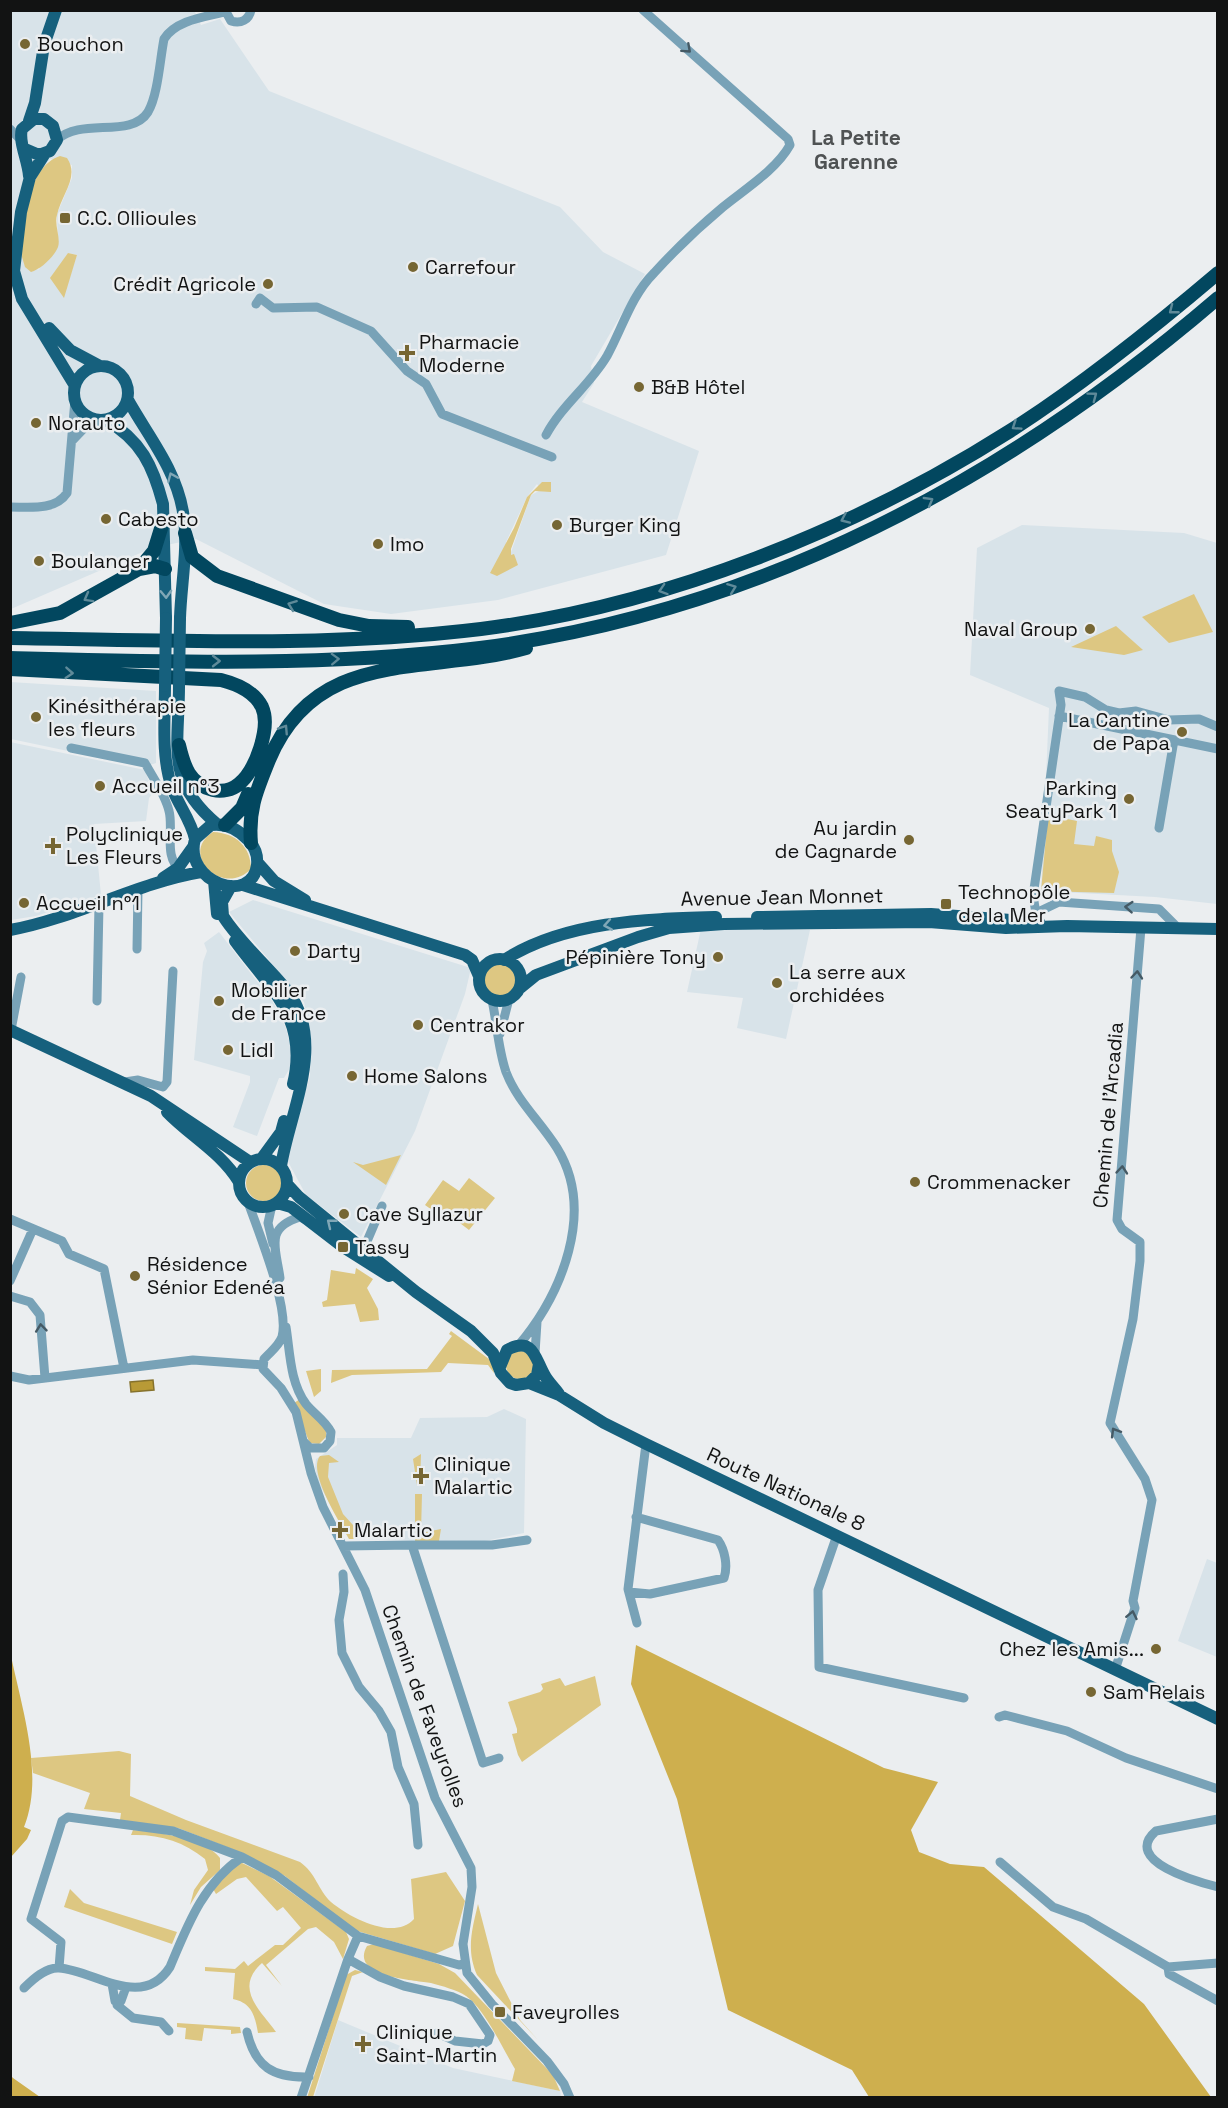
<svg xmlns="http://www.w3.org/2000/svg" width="1228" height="2108" font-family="'Space Grotesk',sans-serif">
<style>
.built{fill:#d8e3e9;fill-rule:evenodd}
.green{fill:#ddc782}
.forest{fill:#ceaf4e}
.water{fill:#b89a36;stroke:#86722c;stroke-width:1.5}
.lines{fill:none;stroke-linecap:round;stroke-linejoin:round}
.minor{stroke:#78a2b7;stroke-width:9}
.major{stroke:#16607d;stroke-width:12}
.highway{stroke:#02475f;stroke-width:14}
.major-bridge{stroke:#16607d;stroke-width:12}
.oneway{stroke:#455a65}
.oneway2{stroke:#5f8a99}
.oneway3{stroke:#80a7b6}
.poi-dot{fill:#766633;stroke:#ebeef0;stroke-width:2}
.labels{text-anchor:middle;stroke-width:5;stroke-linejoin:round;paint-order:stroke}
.poi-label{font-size:20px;fill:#121313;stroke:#ebeef0;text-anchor:start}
.street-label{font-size:20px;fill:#121313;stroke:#ebeef0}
.neighbourhood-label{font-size:21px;font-weight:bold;fill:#4f5253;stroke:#ebeef0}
</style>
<rect width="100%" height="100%" fill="#ebeef0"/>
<path class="built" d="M194 10 201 25 220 19 269 91 560 207 603 252 645 274 591 366 594 383 582 402 699 451 666 555 498 600 391 614 324 604 196 539 152 548 11 609 10 11ZM50 159 72 165V178L57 214 58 246 38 270 22 242 31 193 36 179ZM68 253 77 255 63 297ZM537 484 541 490 531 495 510 555 506 542 527 497Z
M1022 525 1184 533 1217 543V904L1155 897 1041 891 1049 708 970 675 977 548Z
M10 682 156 691V763L144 767 11 739Z
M10 742 145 770 153 793 149 798 146 821 94 824 101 895 36 916 11 920Z
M253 900 471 968 465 994 415 1131 361 1237 306 1195 286 1158 310 1076 311 1037 304 1002 229 912Z
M701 929 810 930 786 1039 737 1028 743 998 687 992Z
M219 932 273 1002 286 1028 292 1052 290 1068 284 1078H279L257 1136 233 1127 250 1082V1076L194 1060 203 962 207 951 204 943Z
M504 1409 526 1419 524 1533 485 1541 349 1539 319 1484 315 1468 316 1459 337 1445V1438H411L420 1418 487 1417Z
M1207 1559 1217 1563V1657L1178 1641Z
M338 2020 453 2068 560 2091 561 2097 314 2098Z"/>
<path class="green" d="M60 156 67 158C80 177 61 195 57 215 54 225 61 238 58 247 54 257 41 269 31 272L25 267 22 257C23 227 26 167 60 156Z
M68 253 77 255 64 298 50 278Z
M542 482H551V492L535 491 531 495 511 549V555L514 554 518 565 497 576 490 573 514 528 527 497Z
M1194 594 1213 632 1169 643 1142 617Z
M1116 626 1143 650 1124 655 1071 647Z
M1048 815 1077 821 1074 844 1094 846 1096 836 1112 840V851L1119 872 1114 893 1041 891Z
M213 832C236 833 251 847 251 869 223 898 178 854 213 832Z
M483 980a17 17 0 1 1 34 0a17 17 0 1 1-34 0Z
M401 1155 386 1185 353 1162 363 1165Z
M246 1183a18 18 0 1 1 36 0a18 18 0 1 1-36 0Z
M469 1178 495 1198 469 1230 452 1217 450 1219 441 1213 439 1215 425 1205 443 1180 459 1191Z
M356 1268 373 1279 367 1288 378 1309 379 1320 360 1322 355 1304 323 1307 322 1302 327 1300 331 1270 355 1274Z
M451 1331 493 1362 494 1373 488 1365 448 1363 441 1372 352 1375 331 1383 332 1370 427 1369 452 1336 449 1334Z
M506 1365a14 14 0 1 1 28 0a14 14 0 1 1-28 0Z
M321 1369V1391L314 1397 306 1371Z
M300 1399 326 1430V1437L319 1444 310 1443 308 1439 294 1403Z
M421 1454 420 1485H417L413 1459Z
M329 1455 339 1462 329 1463 328 1477 343 1514 363 1536 360 1539H349C340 1522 307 1472 320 1456Z
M415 1494H422L421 1533 441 1529 439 1541H415Z
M595 1676 601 1705 522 1762 518 1755 512 1734 517 1733V1729L508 1702 540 1692 543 1689 541 1684 560 1678 565 1686Z
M119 1751 131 1754 130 1796 186 1820 300 1862C316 1873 318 1890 331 1902 350 1918 394 1941 414 1919L411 1879 446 1872 465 1901 453 1946 435 1954 354 1930 285 1876 242 1853 178 1828 120 1820 121 1813 84 1809 90 1793 33 1773 31 1758Z
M133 1830C156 1832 206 1838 220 1858V1870L201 1887 190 1905 194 1890 208 1870 205 1859C183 1841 159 1834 131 1835Z
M240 1862 269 1876 346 1932 349 1939 343 1959 334 1942 316 1927 308 1929 266 1965 282 1986 262 1963C234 1988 259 2009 276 2032L258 2033C255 2016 252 2003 233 1999L235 1973 205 1971V1967L235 1969 244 1961 248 1966 275 1945H283L301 1928 283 1907 277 1911 246 1877 237 1879 216 1894 212 1887Z
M70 1889 84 1903 177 1932 172 1944 64 1907Z
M478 1904 496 1973 520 2020 538 2040 477 1975C466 1950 472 1930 478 1904Z
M374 1944 439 1964 455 1973 553 2075 560 2091 512 2081 515 2069C503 2049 484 2008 466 1996 457 1990 442 1986 431 1983 414 1980 349 1977 367 1946Z
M355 1970 363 1972 352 1976 313 2097 307 2098 346 1975Z
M177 2023 240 2027 241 2033 231 2034V2030L204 2028 202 2041 185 2039 186 2028 177 2027Z"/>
<path class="forest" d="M636 1645 884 1768 938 1782 911 1830 919 1852 950 1864 984 1867 1144 2004 1211 2097H869L852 2070 728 2010 677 1799 631 1684Z
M10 1651C21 1706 45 1775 24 1827L31 1830 27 1839 11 1857Z
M11 2076 13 2078 40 2097H11Z"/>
<path class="water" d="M153 1380 154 1390 131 1392 130 1382Z"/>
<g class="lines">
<path class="minor" d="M225 10 231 21C241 24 249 20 251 10
M10 129 20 139
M57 140C81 117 131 139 148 112 158 95 160 59 164 39 176 20 205 17 225 12
M256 304 260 298 273 308 317 307 371 331 407 371 426 384 442 414 552 457
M546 435C562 405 590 385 607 356 622 329 631 296 654 273 675 250 699 227 723 207 745 189 776 170 790 145L788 139 643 10
M72 441 93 419
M10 507C29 507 55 511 67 493L75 400
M1059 716 1218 749
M71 748 145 763C153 778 165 794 169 811 174 829 163 858 181 870
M1159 828 1174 740
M1036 913 1059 902 1159 909 1179 929
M1026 923 1036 913 1033 896 1061 705 1059 691 1085 697 1106 710 1119 713 1136 711 1169 720 1199 719 1218 727
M137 949 138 890
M492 1000C497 1023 498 1049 506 1072 517 1101 540 1121 557 1148 596 1211 562 1294 518 1346
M97 1001 99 905
M11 1030 21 977
M500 1034 509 999
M125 1082 138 1080 163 1087 167 1082 173 971
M248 1202C258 1231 290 1308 282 1337 278 1347 271 1351 264 1359L263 1369 281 1388 296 1412 311 1473 323 1507 365 1590 435 1798 471 1868 472 1887 463 1944 467 1973 492 2004 547 2061 564 2084 570 2098
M272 1205 268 1223 273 1244
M10 1219 62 1241 69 1254 104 1269 124 1368
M362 1253 382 1206
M280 1278C276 1248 264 1228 300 1217L306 1220
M10 1281 33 1229
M10 1296 30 1302 40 1315 45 1378
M286 1327C290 1352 290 1383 306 1404 314 1414 325 1420 331 1432L330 1441 324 1448H310L304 1442
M535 1353 537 1322
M10 1376 29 1380 193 1360 263 1365
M837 1535 818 1590 819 1667 964 1698
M412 1545H492L527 1540
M343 1546 412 1545 483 1763 499 1758
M343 1574 344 1592 339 1620 342 1653 359 1687 379 1711 391 1732 398 1767 414 1804 418 1845
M629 1592 650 1594 724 1578C728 1566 725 1550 718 1540L636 1517
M637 1623 628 1589 646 1444
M1115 1670 1135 1608 1133 1601 1152 1500 1145 1479 1110 1423 1133 1319 1140 1261V1242L1122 1229 1117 1220 1141 928
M999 1717 1005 1715 1067 1731 1126 1758 1218 1789
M1218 1819 1156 1831C1121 1861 1198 1882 1218 1887
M1000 1862 1053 1907 1086 1919 1168 1967 1218 1963
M348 1959 380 1977 404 1986 453 1997 469 2004 490 2035 488 2041 483 2044 455 2041 437 2033
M1168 1967 1169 1974 1218 2001
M59 1968 61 1942 31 1919 62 1821 68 1817 173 1831 242 1857 276 1875 358 1936 459 1965 464 1964
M112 1984 115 2001H121L126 1987
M24 1988C33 1979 46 1967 59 1968 94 1970 142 2011 170 1967 188 1924 203 1884 242 1857
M117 2001V2005L133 2018 161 2022 169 2031
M247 2032C255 2067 273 2078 309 2077
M301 2098 348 1959 358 1936"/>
<path class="major" d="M29 121 35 103 44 45 56 10
M25 149 39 155 50 151 57 140 53 126 44 119H34L22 129C18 141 28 161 29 176
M44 155 30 177 21 212 14 271 22 299 75 386
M49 328 70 350 100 366
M74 393a27 27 0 1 1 54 0a27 27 0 1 1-54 0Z
M128 400C148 436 176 469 183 512 189 546 181 584 180 618
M106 420C141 440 153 466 163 504L166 618
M165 686C165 719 161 756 172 788 179 806 191 820 195 839
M179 686C179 747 165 781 217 824
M211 825C226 823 238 829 248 840 255 847 258 856 257 865 252 906 183 882 195 839Z
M258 863 274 881 305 900
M163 878 178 868 193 847
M214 881 217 914
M243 885 465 955 472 960 479 976
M231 886 222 902 223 916C240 943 266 964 286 989 328 1041 290 1110 281 1166
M757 917 931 914 1039 922
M10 930C76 918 136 883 201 872
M235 941C270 989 309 1018 293 1084
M479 980a21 21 0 1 1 42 0a21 21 0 1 1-42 0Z
M504 960C565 921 646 919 716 917
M520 988 536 975 638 937 669 928 724 924 929 922 1006 928 1067 926 1218 929
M10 1030 151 1096 250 1162
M167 1112C190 1136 221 1152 239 1182
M262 1158 281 1132 284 1121
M239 1183a24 24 0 1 1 48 0a24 24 0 1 1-48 0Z
M287 1184 299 1197 416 1292 471 1331 493 1353 501 1373 510 1383 516 1385 529 1383 537 1375 539 1364
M277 1203 291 1207 343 1247 389 1276
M500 1367 507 1350C533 1336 535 1358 544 1374 548 1382 554 1387 559 1394
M529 1383 559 1395 604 1423 646 1444 1218 1719"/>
<path class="highway" d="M185 533 192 557 217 576 339 620 369 626 408 627
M139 569 155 566 165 569
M10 623 60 613 139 569 154 551 163 522
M10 638C167 640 325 648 481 629 664 606 854 530 1010 431 1082 385 1152 329 1218 273
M10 658C167 662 325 667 480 648 759 612 1006 480 1218 298
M10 669 221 680C237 684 254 691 262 707 271 727 256 770 239 784 232 790 222 792 213 790 189 784 184 766 179 745
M225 825 242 808 248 794
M251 843C248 809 257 790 269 760 317 645 428 676 526 648"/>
<path class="major-bridge" d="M165 686 166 618
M179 686 180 618"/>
</g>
<defs><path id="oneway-chevron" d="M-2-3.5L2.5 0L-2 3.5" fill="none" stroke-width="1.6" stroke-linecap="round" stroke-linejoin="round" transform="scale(1.5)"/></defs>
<g class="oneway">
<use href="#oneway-chevron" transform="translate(687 49) rotate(42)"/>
<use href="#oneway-chevron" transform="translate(1129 907) rotate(-176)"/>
<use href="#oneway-chevron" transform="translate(1137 975) rotate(-85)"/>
<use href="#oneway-chevron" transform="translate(1122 1170) rotate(-85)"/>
<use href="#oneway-chevron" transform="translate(41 1328) rotate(-96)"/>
<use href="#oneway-chevron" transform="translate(1115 1432) rotate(-121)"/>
<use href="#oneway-chevron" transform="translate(1132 1615) rotate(-78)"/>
</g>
<g class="oneway2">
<use href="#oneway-chevron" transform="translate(1173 310) rotate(142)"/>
<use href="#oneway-chevron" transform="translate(1093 396) rotate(-37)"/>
<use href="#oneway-chevron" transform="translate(1016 426) rotate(146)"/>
<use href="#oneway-chevron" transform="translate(929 501) rotate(-30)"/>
<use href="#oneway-chevron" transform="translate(845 519) rotate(156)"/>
<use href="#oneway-chevron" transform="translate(732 588) rotate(-21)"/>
<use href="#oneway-chevron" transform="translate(663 590) rotate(162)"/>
<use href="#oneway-chevron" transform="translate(88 598) rotate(151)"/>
<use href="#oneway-chevron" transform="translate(292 605) rotate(-159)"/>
<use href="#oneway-chevron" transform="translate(335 659) rotate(-2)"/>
<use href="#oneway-chevron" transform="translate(216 661)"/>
<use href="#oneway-chevron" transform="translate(69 673) rotate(4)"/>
<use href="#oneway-chevron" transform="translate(284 729) rotate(-57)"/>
</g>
<g class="oneway3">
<use href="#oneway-chevron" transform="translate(172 477) rotate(-113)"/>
<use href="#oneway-chevron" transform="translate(166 594) rotate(88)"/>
<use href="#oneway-chevron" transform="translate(608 925) rotate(170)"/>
<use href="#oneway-chevron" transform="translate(331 1223) rotate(-141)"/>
</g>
<g class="poi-dot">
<circle cx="25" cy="44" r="6"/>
<rect x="59" y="212" width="12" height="12" rx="3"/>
<circle cx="413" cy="267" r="6"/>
<circle cx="268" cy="284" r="6"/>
<path d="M404 344h6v6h6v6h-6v6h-6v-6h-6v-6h6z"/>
<circle cx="639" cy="387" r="6"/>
<circle cx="36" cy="423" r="6"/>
<circle cx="106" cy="519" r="6"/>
<circle cx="557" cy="525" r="6"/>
<circle cx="378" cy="544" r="6"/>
<circle cx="39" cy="561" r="6"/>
<circle cx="1090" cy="629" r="6"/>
<circle cx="36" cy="717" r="6"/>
<circle cx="1182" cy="732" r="6"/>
<circle cx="100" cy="786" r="6"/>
<circle cx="1129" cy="799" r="6"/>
<circle cx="909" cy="840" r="6"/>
<path d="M50 837h6v6h6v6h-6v6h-6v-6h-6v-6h6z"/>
<circle cx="24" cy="903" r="6"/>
<rect x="940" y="898" width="12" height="12" rx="3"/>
<circle cx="295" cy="951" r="6"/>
<circle cx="718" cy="957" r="6"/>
<circle cx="777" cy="983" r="6"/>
<circle cx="219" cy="1001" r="6"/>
<circle cx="418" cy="1025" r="6"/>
<circle cx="228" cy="1050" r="6"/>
<circle cx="352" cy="1076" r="6"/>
<circle cx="915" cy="1182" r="6"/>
<circle cx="344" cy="1214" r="6"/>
<rect x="337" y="1241" width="12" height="12" rx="3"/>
<circle cx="135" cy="1276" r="6"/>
<path d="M418 1467h6v6h6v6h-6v6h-6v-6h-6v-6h6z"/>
<path d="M337 1521h6v6h6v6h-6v6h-6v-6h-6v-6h6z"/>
<circle cx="1156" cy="1649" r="6"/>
<circle cx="1091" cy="1692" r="6"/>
<rect x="494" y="2006" width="12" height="12" rx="3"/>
<path d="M360 2035h6v6h6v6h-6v6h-6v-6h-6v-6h6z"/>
</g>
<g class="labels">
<g class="poi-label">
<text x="37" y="51">Bouchon</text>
<text x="77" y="225">C.C. Ollioules</text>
<text x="425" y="274">Carrefour</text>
<text x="256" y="291" text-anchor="end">Crédit Agricole</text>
<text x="419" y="349">Pharmacie<tspan x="419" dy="23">Moderne</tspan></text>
<text x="651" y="394">B&amp;B Hôtel</text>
<text x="48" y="430">Norauto</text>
<text x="118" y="526">Cabesto</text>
<text x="569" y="532">Burger King</text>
<text x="390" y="551">Imo</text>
<text x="51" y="568">Boulanger</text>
<text x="1078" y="636" text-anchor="end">Naval Group</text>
<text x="48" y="713">Kinésithérapie<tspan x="48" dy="23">les fleurs</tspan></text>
<text x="1170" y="727" text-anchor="end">La Cantine<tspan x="1170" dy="23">de Papa</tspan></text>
<text x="112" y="793">Accueil n°3</text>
<text x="1117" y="795" text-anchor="end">Parking<tspan x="1117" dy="23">SeatyPark 1</tspan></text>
<text x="897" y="835" text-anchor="end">Au jardin<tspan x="897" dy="23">de Cagnarde</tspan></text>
<text x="66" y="841">Polyclinique<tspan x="66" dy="23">Les Fleurs</tspan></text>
<text x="958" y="899">Technopôle<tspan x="958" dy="23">de la Mer</tspan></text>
<text x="36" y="910">Accueil n°1</text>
<text x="307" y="958">Darty</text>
<text x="706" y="964" text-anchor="end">Pépinière Tony</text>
<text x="789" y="979">La serre aux<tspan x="789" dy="23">orchidées</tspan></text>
<text x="231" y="997">Mobilier<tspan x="231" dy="23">de France</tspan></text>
<text x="430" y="1032">Centrakor</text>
<text x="240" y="1057">Lidl</text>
<text x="364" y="1083">Home Salons</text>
<text x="927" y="1189">Crommenacker</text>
<text x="356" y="1221">Cave Syllazur</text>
<text x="355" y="1254">Tassy</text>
<text x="147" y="1271">Résidence<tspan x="147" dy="23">Sénior Edenéa</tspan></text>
<text x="434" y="1471">Clinique<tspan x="434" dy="23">Malartic</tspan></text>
<text x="354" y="1537">Malartic</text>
<text x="1144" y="1656" text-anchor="end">Chez les Amis...</text>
<text x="1103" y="1699">Sam Relais</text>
<text x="512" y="2019">Faveyrolles</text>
<text x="376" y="2039">Clinique<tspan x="376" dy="23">Saint-Martin</tspan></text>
</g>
<g class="street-label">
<text transform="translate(782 897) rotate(-1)" y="7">Avenue Jean Monnet</text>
<text transform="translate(1108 1115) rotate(-85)" y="7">Chemin de l'Arcadia</text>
<text transform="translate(786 1489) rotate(25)" y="7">Route Nationale 8</text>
<text transform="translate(425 1706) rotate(70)" y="7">Chemin de Faveyrolles</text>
</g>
<g class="neighbourhood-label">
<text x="856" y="145">La Petite<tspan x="856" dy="24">Garenne</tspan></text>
</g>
</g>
<rect width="1228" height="2108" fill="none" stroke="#121313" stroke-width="24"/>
</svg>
